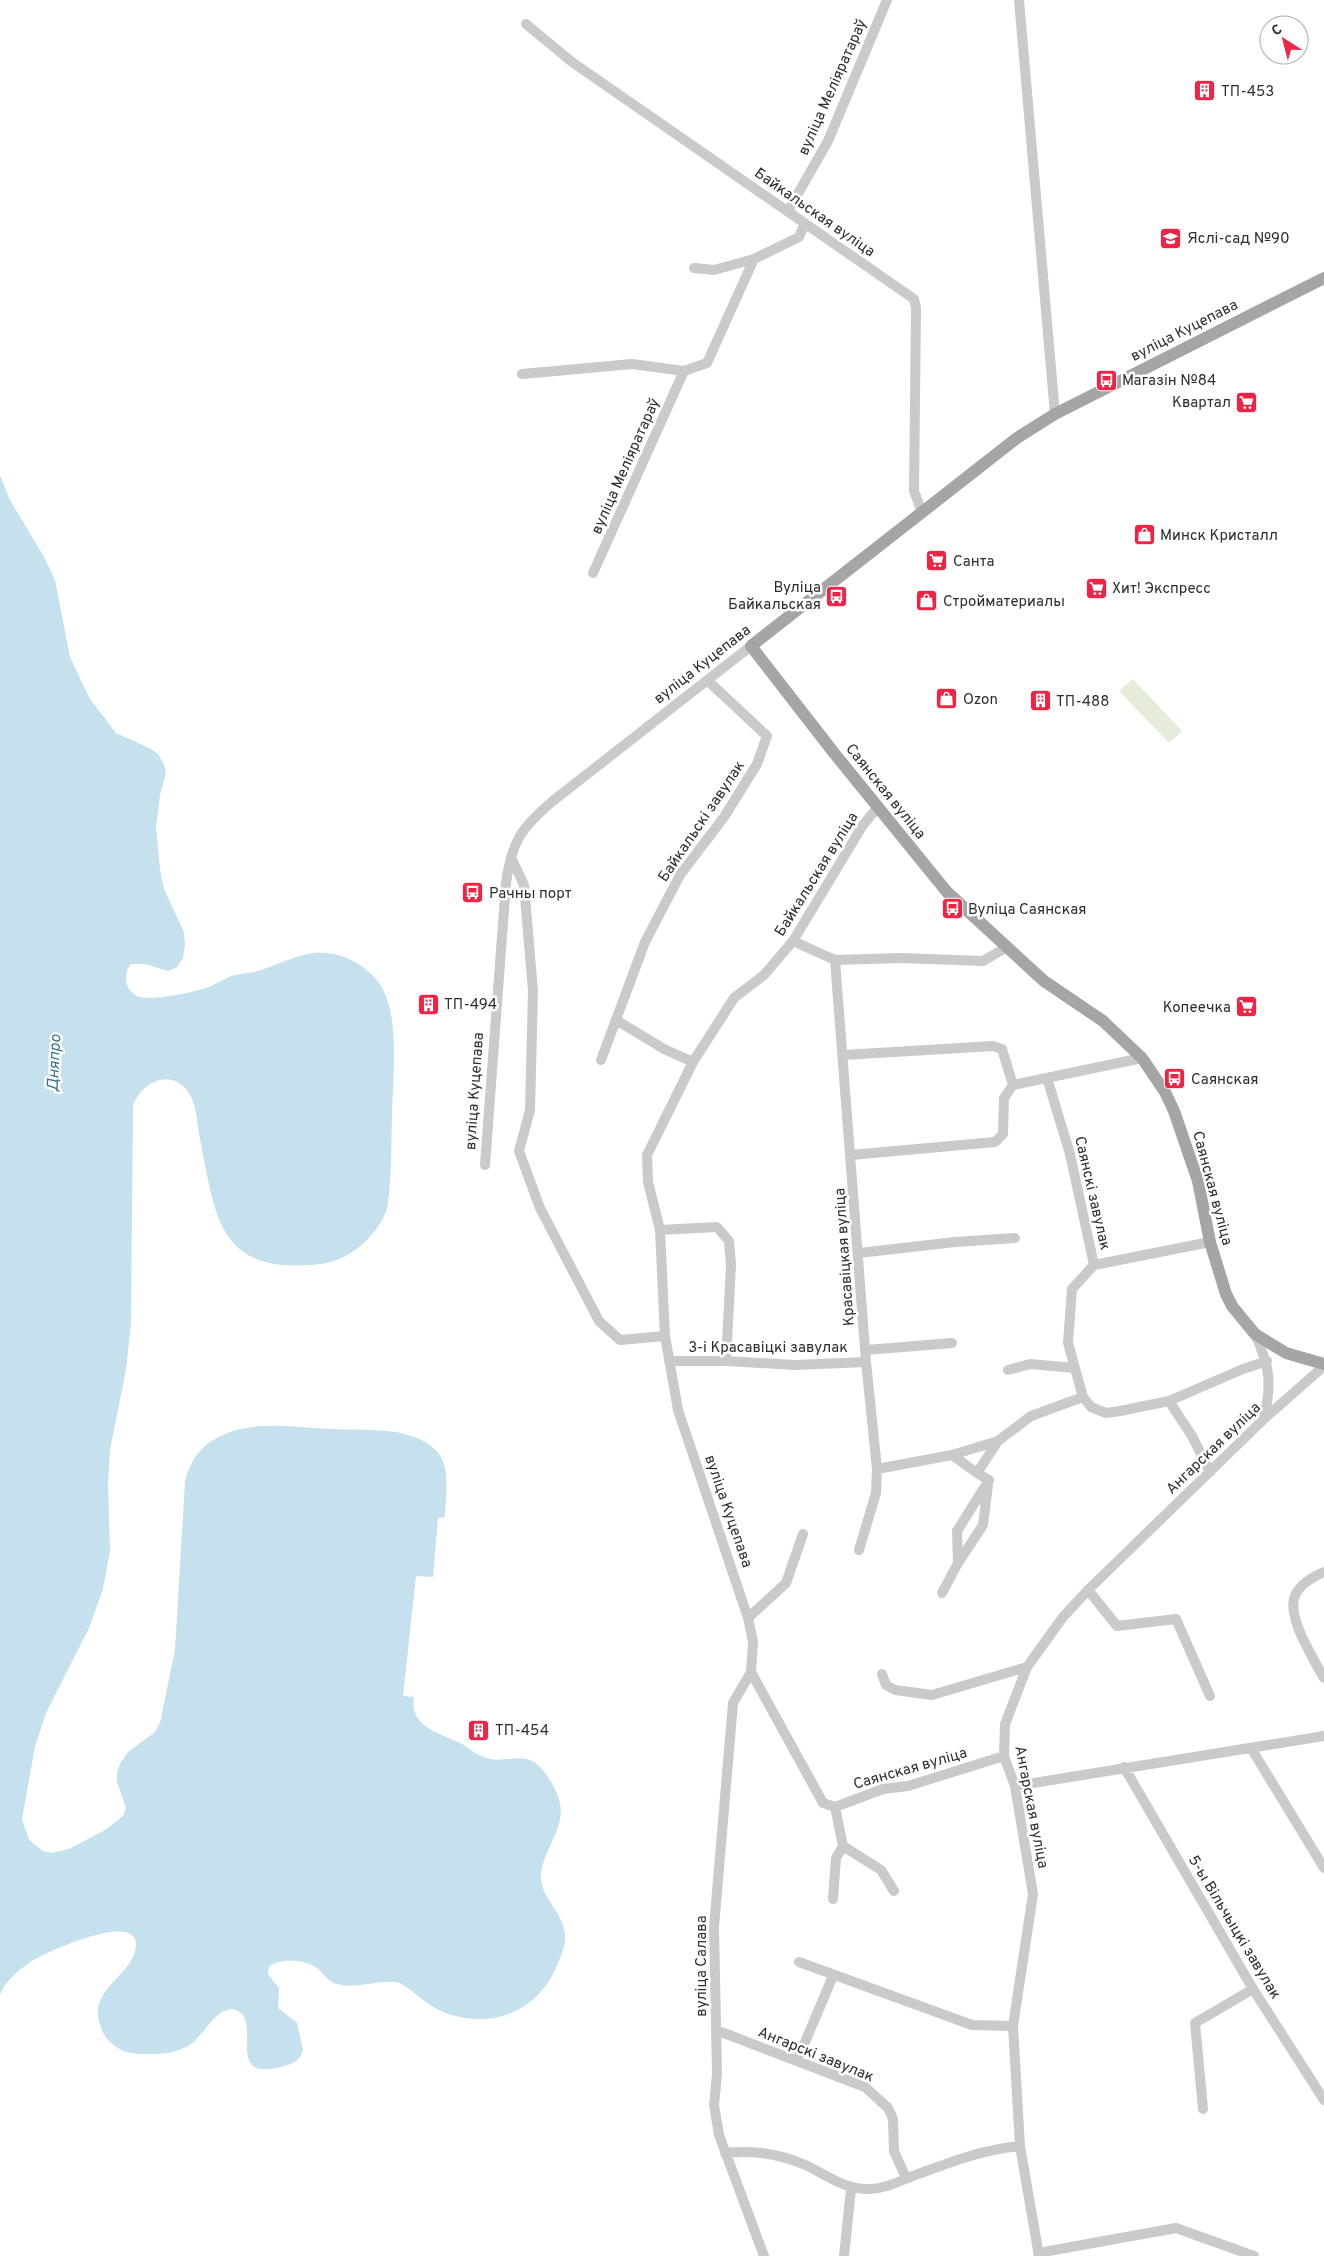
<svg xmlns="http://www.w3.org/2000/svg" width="1324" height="2256" font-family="Overpass,sans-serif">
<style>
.green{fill:#e5ecd9}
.water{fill:#c4e1ed}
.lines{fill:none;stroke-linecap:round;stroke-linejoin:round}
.minor{stroke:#cacaca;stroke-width:10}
.major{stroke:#a5a5a5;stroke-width:12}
.labels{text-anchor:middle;stroke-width:5;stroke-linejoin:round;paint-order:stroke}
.street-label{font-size:15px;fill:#2d2d2d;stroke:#fff}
.poi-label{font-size:15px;fill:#2d2d2d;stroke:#fff;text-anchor:start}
.water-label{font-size:16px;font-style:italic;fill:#377793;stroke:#fff}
</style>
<rect width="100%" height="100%" fill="#fff"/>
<path class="green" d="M1133 679 1182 731 1169 743 1119 691Z"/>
<path class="water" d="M0 475 10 500 43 555 55 580 70 657 90 699 116 733 149 748 158 754 164 764 166 773 160 795 156 827 160 869 164 889 184 932 185 945 183 958 177 967 168 971 145 964H131C126 969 125 977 127 985 129 989 133 994 137 996 149 1002 198 992 211 986 219 983 226 977 235 975 245 973 254 973 264 969 281 963 297 955 315 953 337 951 360 961 375 978 383 986 387 998 390 1009 397 1042 393 1080 392 1114 391 1145 392 1178 387 1209 377 1236 351 1260 321 1264 219 1276 216 1220 200 1139 197 1125 197 1107 190 1095 174 1067 142 1080 133 1106L131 1323 126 1370 110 1450 108 1482 110 1551 103 1589 89 1628 46 1713 35 1747 22 1819 29 1840 43 1851 52 1853 69 1849 105 1830 123 1816 126 1808 117 1782V1772L121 1762 128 1752 155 1732 160 1723 175 1650 185 1481C191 1458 203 1443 225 1434 257 1420 298 1428 331 1429 352 1430 375 1429 396 1432 411 1435 430 1441 439 1454 451 1471 445 1498 445 1517L438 1518 433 1577 416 1576 403 1696 414 1697C409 1727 440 1733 460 1743 470 1748 478 1757 490 1759 503 1762 522 1754 534 1762 546 1770 557 1790 560 1803 565 1830 543 1850 541 1875 539 1896 564 1913 565 1934 566 1944 562 1954 558 1963 540 2010 495 2029 448 2014 428 2007 417 1993 400 1983 379 1978 356 1991 334 1983 326 1980 322 1971 314 1966 303 1960 279 1958 269 1967L268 1974 279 1988 278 2008 297 2023 303 2050C301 2058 296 2062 288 2065 219 2086 265 2022 236 2010 219 2003 204 2035 191 2044 178 2053 163 2054 147 2054 138 2054 126 2054 118 2048 109 2043 103 2035 100 2025 88 1987 133 1977 136 1946 139 1909 44 1953 30 1962 18 1971 5 1981 0 1995Z"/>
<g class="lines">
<path class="minor" d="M1019 0 1055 414
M526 24 572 62 914 299 916 308 914 491 922 512
M788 211 828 141 887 0
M694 268 714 270 754 259 799 237 805 223
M522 374 632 364 684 371 707 363 754 259
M593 573 684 371
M511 857 524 885 533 991 530 1110 519 1151 540 1208 599 1321 620 1340 665 1336
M793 941 835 960 901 958 983 961 1007 947
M835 960 866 1362 877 1469 876 1493 859 1550
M616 1020 664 1049 693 1062
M844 1055 993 1046 1002 1049 1013 1085
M601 1060 645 942 680 875 724 817 757 764 767 736 708 681
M1047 1078 1070 1154 1094 1265
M1013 1085 1142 1058
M851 1155 995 1142 1003 1134 1004 1098 1013 1085
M485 1165 506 883C512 840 522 827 554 800L751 646
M660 1230 717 1227 729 1241 731 1265 726 1361
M859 1253 955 1242 1015 1238
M1094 1265 1210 1242
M1255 1334C1270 1367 1272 1383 1264 1419
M866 1350 952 1343
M669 1361H726L795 1365 866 1362
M1008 1370 1030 1364 1075 1368
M1083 1397 1068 1343 1072 1289 1094 1265
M1169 1401 1192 1436 1210 1472
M952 1455 977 1473 998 1441
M877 1469 952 1455 998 1441 1031 1416 1083 1397 1091 1407 1106 1413 1120 1411 1169 1401 1243 1369 1267 1361
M958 1563 983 1525 988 1485
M1324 1572C1289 1587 1287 1604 1302 1637 1309 1651 1316 1665 1324 1678
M1088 1590 1117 1626 1176 1619 1210 1696
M942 1593 958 1563 957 1531 989 1480 977 1473
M748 1618 786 1583 803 1534
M751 1672 823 1803 835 1807 883 1789 908 1786 1004 1756
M882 1674 886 1685 895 1690 932 1695 1027 1667
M1251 1748 1324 1868
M1124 1767 1253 1989 1324 2100
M1015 1786 1324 1736
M843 1846 881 1870 894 1891
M833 1899 836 1858 843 1846 835 1807
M799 1962 972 2025 1013 2026
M716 2030 865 2087 888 2108 893 2119 894 2151 906 2178
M797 2061 833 1976
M1203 2109 1195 2023 1253 1989
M725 2153C753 2150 777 2153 803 2164 824 2173 843 2189 866 2189 885 2190 903 2179 921 2173 956 2160 982 2150 1020 2146
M1038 2253 1176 2228 1254 2256
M764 2256 719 2135 714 2105 717 2074 714 1927 733 1703 751 1672 753 1642 748 1618 678 1410 665 1336 660 1230 648 1182 647 1155 693 1062 734 998 764 975 793 941 863 825 878 807
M844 2256 851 2189
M1039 2256 1020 2146 1013 2026 1033 1894 1015 1786 1004 1756 1005 1724 1027 1667 1063 1617 1088 1590 1264 1419 1324 1366"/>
<path class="major" d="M1324 278 1055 414 1017 438 751 646 834 753 947 892 1044 981 1103 1021 1142 1058 1165 1092 1174 1111 1198 1181 1210 1242 1226 1294 1232 1306 1255 1334 1286 1353 1324 1364"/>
</g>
<defs>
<symbol id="building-square" viewBox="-11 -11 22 22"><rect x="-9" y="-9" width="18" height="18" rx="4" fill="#ef2445" stroke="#fff"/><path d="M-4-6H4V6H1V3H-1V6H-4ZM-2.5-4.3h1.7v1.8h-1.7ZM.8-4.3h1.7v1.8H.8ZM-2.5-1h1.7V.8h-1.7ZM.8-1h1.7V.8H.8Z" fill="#fff"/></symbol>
<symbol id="school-square" viewBox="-11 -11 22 22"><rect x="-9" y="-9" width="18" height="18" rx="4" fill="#ef2445" stroke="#fff"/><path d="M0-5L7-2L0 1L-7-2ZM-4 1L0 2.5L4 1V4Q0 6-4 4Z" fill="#fff"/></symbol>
<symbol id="bus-square" viewBox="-11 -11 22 22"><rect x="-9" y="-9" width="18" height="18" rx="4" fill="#ef2445" stroke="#fff"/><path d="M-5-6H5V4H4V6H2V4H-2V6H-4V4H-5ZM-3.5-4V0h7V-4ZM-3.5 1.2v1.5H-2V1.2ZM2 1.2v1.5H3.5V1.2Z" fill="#fff"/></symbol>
<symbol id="supermarket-square" viewBox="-11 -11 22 22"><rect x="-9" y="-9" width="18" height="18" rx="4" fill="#ef2445" stroke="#fff"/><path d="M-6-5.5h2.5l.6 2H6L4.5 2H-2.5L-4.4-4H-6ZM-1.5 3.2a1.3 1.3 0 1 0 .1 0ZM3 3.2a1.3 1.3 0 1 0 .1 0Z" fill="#fff"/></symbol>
<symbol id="shop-square" viewBox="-11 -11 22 22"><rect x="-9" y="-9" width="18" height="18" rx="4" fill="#ef2445" stroke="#fff"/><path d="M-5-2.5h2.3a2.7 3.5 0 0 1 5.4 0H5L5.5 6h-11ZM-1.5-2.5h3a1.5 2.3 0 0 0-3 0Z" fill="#fff"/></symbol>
</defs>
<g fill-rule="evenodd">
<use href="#building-square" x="1192" y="78" width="25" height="25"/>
<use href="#school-square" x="1158" y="226" width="25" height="25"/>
<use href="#bus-square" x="1094" y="368" width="25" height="25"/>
<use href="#supermarket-square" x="1234" y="390" width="25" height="25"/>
<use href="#shop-square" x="1132" y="522" width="25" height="25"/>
<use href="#supermarket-square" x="924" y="548" width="25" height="25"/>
<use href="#supermarket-square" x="1084" y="576" width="25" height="25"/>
<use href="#bus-square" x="824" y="584" width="25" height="25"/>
<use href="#shop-square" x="914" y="588" width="25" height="25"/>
<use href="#shop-square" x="934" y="686" width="25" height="25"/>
<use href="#building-square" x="1028" y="688" width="25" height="25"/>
<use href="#bus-square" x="460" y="880" width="25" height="25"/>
<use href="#bus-square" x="940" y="896" width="25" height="25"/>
<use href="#building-square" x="416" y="992" width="25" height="25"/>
<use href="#supermarket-square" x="1234" y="994" width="25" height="25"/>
<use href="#bus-square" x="1162" y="1066" width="25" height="25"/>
<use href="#building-square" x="466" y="1718" width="25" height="25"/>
</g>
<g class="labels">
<g class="street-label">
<text transform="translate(832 87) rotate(-66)" y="5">вуліца Меліяратараў</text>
<text transform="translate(815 212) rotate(35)" y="5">Байкальская вуліца</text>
<text transform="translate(1184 330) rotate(-27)" y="5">вуліца Куцепава</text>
<text transform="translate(625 466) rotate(-66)" y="5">вуліца Меліяратараў</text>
<text transform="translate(702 664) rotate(-38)" y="5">вуліца Куцепава</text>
<text transform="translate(886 791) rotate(51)" y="5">Саянская вуліца</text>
<text transform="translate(701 821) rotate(-56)" y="5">Байкальскі завулак</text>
<text transform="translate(816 874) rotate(-58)" y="5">Байкальская вуліца</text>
<text transform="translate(474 1091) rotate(-86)" y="5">вуліца Куцепава</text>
<text transform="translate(1213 1188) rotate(75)" y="5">Саянская вуліца</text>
<text transform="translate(1093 1193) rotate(77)" y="5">Саянскі завулак</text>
<text transform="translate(844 1257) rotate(-94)" y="5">Красавіцкая вуліца</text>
<text x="768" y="1352">3-і Красавіцкі завулак</text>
<text transform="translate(1213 1448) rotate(-44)" y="5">Ангарская вуліца</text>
<text transform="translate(729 1511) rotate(71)" y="5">вуліца Куцепава</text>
<text transform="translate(910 1768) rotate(-16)" y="5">Саянская вуліца</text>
<text transform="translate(1032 1807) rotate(79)" y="5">Ангарская вуліца</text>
<text transform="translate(1235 1927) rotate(59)" y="5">5-ы Вільчыцкі завулак</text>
<text transform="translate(701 1966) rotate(-90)" y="5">вуліца Салава</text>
<text transform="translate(816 2054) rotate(22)" y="5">Ангарскі завулак</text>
</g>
<g class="poi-label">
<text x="1221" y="96">ТП-453</text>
<text x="1187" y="243">Яслі-сад №90</text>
<text x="1122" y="385">Магазін №84</text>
<text x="1231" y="407" text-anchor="end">Квартал</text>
<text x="1160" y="540">Минск Кристалл</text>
<text x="953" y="566">Санта</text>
<text x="821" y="592" text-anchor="end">Вуліца<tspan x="821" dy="17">Байкальская</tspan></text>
<text x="1112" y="593">Хит! Экспресс</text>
<text x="943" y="606">Стройматериалы</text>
<text x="963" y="704">Ozon</text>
<text x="1056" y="706">ТП-488</text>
<text x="489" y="898">Рачны порт</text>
<text x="968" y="914">Вуліца Саянская</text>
<text x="444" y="1009">ТП-494</text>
<text x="1231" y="1012" text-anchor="end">Копеечка</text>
<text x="1191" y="1084">Саянская</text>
<text x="495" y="1735">ТП-454</text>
</g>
<g class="water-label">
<text transform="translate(53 1063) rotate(-87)" y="6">Дняпро</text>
</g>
</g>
<g transform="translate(1284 40) rotate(324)"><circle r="24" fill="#ffffff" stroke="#ababab"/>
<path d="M0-4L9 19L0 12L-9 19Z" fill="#ef2445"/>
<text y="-8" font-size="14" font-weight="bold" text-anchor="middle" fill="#2d2d2d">С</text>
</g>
</svg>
